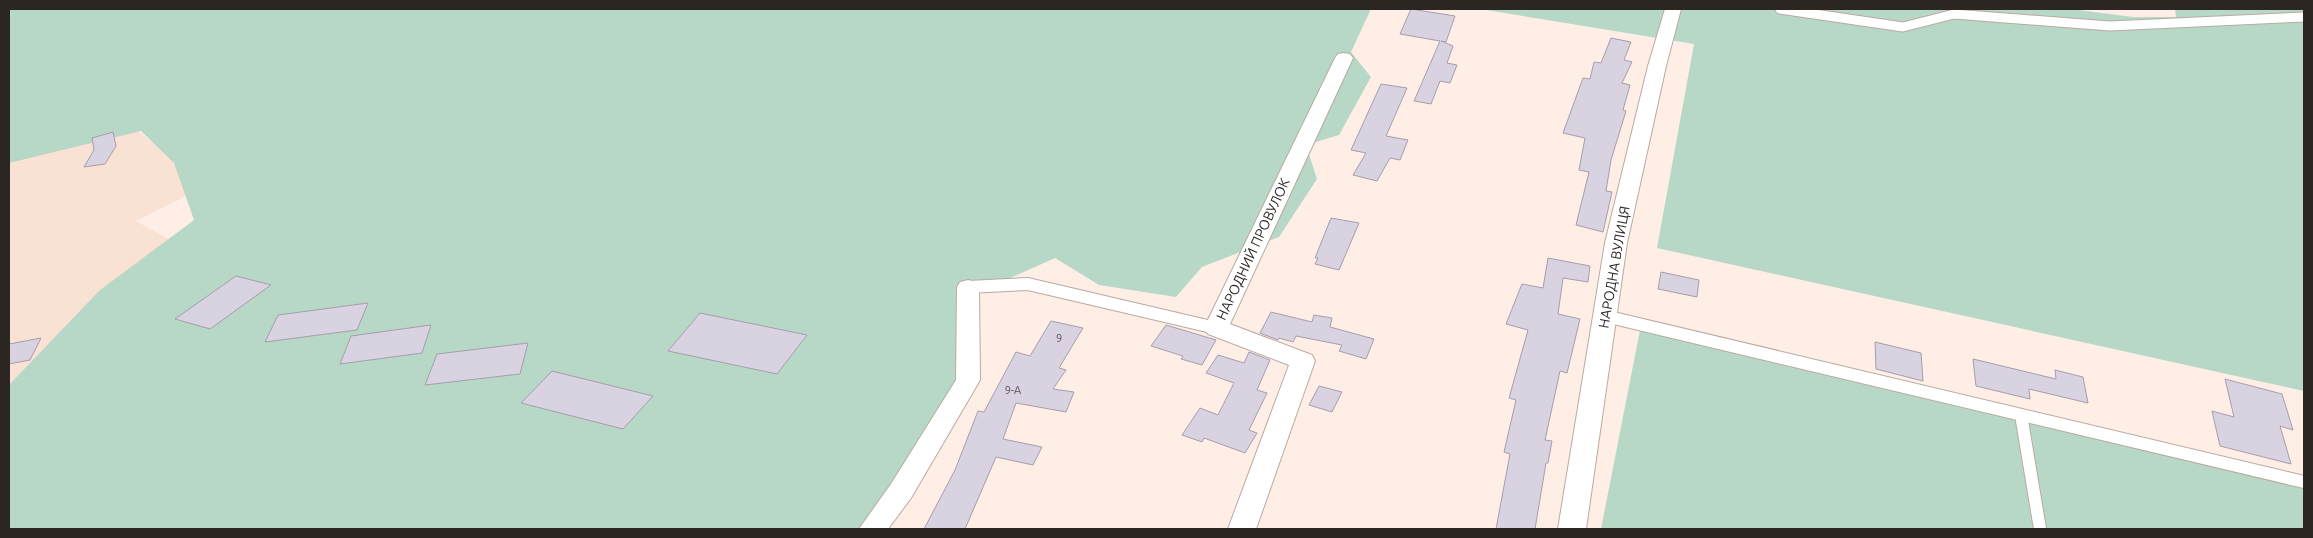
<svg xmlns="http://www.w3.org/2000/svg" width="2313" height="538" font-family="Ubuntu,sans-serif">
<style>
.built{fill:#f9e1d4}
.green{fill:#b8d8c7}
.building{fill:#d9d2e1;stroke:#a59eac}
.lines{fill:none;stroke-linecap:round;stroke-linejoin:round}
.lane-far1-casing{stroke:#b9aaa1;stroke-width:11}
.lane-casing{stroke:#b9aaa1;stroke-width:14}
.street-casing{stroke:#b9aaa1;stroke-width:2}
.lane-far1{stroke:#fff;stroke-width:9}
.lane{stroke:#fff;stroke-width:12}
.street{fill:#fff;fill-rule:evenodd}
.labels{text-anchor:middle;stroke-width:4.5;stroke-linejoin:round;paint-order:stroke}
.number-label{font-size:11px;fill:#575152}
.street-label{font-size:14px;fill:#2c2623;stroke:#fff}
</style>
<rect width="100%" height="100%" fill="#ffeee5"/>
<path class="built" d="M128 124 209 184 136 221 186 249 9 414V157Z"/>
<path class="green" d="M9 9H1371L1351 52 1371 77 1339 135 1306 145 1317 179 1279 237 1202 267 1176 297 1099 285 1055 258 961 300 960 381 884 501 889 529H9V385L100 290 194 220 174 163 141 131 9 163Z
M1480 9H2071L2133 17H2176L2175 9H2304V391L1657 248 1694 44Z
M1641 325 2304 482V529H1601Z"/>
<path class="building" d="M1411 9 1455 16 1446 42 1441 41 1453 46 1447 63 1457 65 1450 83 1440 81 1431 104 1414 101 1440 41 1400 34Z
M1611 38 1631 42 1624 60 1632 62 1622 83 1630 85 1623 110 1626 111 1611 160 1606 191 1612 192 1603 232 1576 225 1589 172 1579 170 1585 138 1563 133 1583 78 1590 79 1594 62 1601 63Z
M1381 84 1407 88 1386 136 1408 140 1400 160 1390 158 1377 181 1353 175 1366 153 1351 150Z
M113 132 116 146 105 164 84 167 94 150 92 138Z
M1331 218 1359 223 1339 270 1315 264 1318 258H1315Z
M1548 258 1590 266 1588 282 1563 278 1558 314 1580 319 1567 373 1560 371 1545 440 1552 441 1548 463H1546L1535 529H1496L1510 454 1504 452 1516 400 1509 398 1528 330 1506 324 1522 284 1543 288Z
M1661 272 1699 280 1697 297 1658 289Z
M236 276 271 285 210 329 175 319Z
M368 303 357 330 265 342 278 315Z
M1271 312 1312 322 1314 315 1332 318 1330 327 1374 339 1366 359 1339 351 1342 345 1296 336 1293 342 1279 338 1278 340 1260 333Z
M700 313 807 335 777 374 668 351Z
M1051 321 1083 328 1059 368 1066 370 1053 389 1074 392 1066 412 1016 403 1003 439 1042 447 1033 465 996 457 965 529H924L955 470 978 411 984 412 1016 352 1030 356Z
M431 325 422 353 340 364 351 336Z
M1166 325 1216 340 1202 365 1181 359 1183 356 1151 346Z
M41 338 30 360 9 364V344Z
M1875 342 1921 353 1923 381 1876 369Z
M528 343 520 374 425 385 437 354Z
M1249 352 1270 360 1257 390 1267 393 1249 430 1257 433 1245 453 1204 438 1202 442 1182 435 1200 408 1218 415 1234 383 1206 373 1218 355 1244 363Z
M1973 359 2056 379 2055 370 2083 377 2088 403 2029 389 2030 399 1976 386Z
M552 371 653 396 623 429 521 403Z
M2225 379 2282 394 2293 430 2280 426 2291 464 2220 446 2212 411 2234 417Z
M1319 386 1342 392 1332 412 1309 405Z"/>
<g class="lines">
<defs>
<path id="lane-far1" d="M1780 9 1903 27 1954 14 2110 26 2304 17"/>
<path id="lane" d="M968 287 1028 284 1216 328
M1605 316 2304 482
M2021 415 2040 529"/>
<path id="street" d="M1665 9H1681L1666 66 1627 243 1586 529H1558L1605 243 1648 66Z
M1344 53 1350 54 1353 58 1230 324 1312 355 1315 361 1256 529H1228L1289 365 1208 334 1204 328 1335 58 1338 54Z
M968 280 976 282 979 287 980 380 911 498 888 529H859L891 484 956 380 957 287 960 282Z"/>
</defs>
<use href="#lane-far1" class="lane-far1-casing"/>
<use href="#lane" class="lane-casing"/>
<use href="#street" class="street-casing"/>
<use href="#lane-far1" class="lane-far1"/>
<use href="#lane" class="lane"/>
<use href="#street" class="street"/>
</g>
<g class="labels">
<g class="number-label">
<text x="1059" y="342">9</text>
<text x="1013" y="394">9-А</text>
</g>
<g class="street-label">
<text transform="translate(1253 249) rotate(-65)" y="5">НАРОДНИЙ ПРОВУЛОК</text>
<text transform="translate(1614 267) rotate(-80)" y="5">НАРОДНА ВУЛИЦЯ</text>
</g>
</g>
<rect width="2313" height="538" fill="none" stroke="#2c2623" stroke-width="20"/>
</svg>
